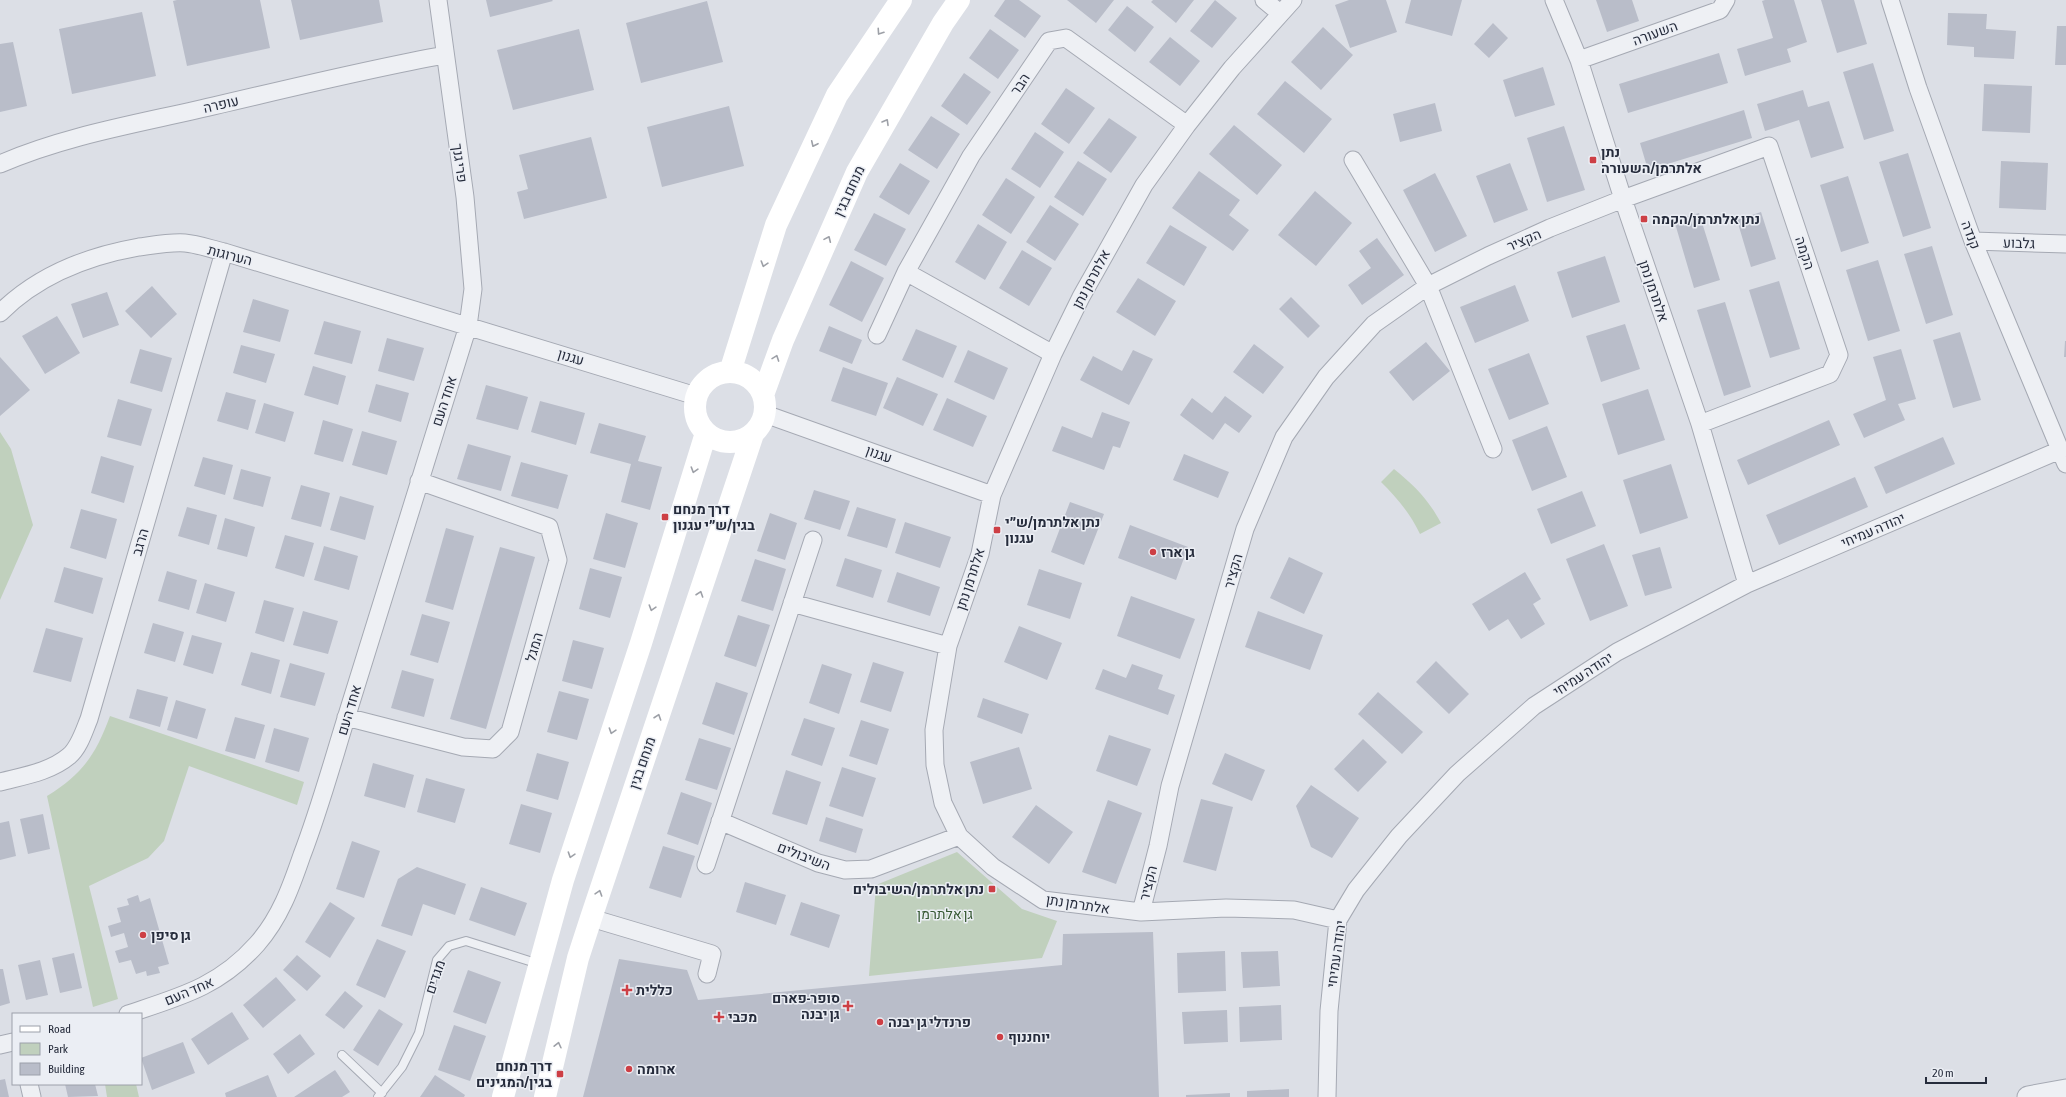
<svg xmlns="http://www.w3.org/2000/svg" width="2066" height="1097" font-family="'Asap Condensed',Heebo,sans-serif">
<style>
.green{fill:#c0d0bd}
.building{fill:#b9bdc9}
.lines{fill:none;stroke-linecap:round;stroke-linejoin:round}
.service-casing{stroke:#a5a9b3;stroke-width:10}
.minor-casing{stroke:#a5a9b3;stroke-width:19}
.tertiary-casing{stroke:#a5a9b3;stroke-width:23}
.service{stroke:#eef0f4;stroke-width:8}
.minor{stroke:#eef0f4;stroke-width:17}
.tertiary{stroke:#eef0f4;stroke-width:21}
.secondary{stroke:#fff;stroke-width:22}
.oneway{stroke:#9da0a7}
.poi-dot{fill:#cd3f45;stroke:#ebeef4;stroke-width:1.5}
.labels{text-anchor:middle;stroke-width:3;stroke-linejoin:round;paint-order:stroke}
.street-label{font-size:14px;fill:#262c3c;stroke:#ebeef4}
.poi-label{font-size:14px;font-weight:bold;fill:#262c3c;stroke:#ebeef4;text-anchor:start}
.park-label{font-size:14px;fill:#365833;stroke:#ebeef4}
</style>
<rect width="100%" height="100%" fill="#dcdfe6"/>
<path class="green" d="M0 432 11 449 33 525 0 600Z
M1394 469C1415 486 1428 499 1441 523L1420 534C1410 513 1397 498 1381 482Z
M110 716 304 782 297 805 189 766 164 841 148 858 89 886 118 999 93 1007 47 796C83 774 96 754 110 716Z
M957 852 1022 909 1057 921 1042 958 869 976 876 885Z
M105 1084H136L139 1097H107Z"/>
<path class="building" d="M177 0H260L270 48 187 66 173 1Z
M291 0H379L383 22 300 40Z
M486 0H552L553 1 490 17Z
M1005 0H1019L1041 16 1025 38 994 16Z
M1067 0H1114L1096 23Z
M1153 0H1194L1176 23 1151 2Z
M1215 0 1237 18 1212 48 1190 31Z
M1349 0H1386L1397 32 1350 48 1335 5Z
M1411 0H1462L1452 36 1405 23Z
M1596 0H1632L1639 21 1607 32Z
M1765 0H1794L1807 42 1787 49 1791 62 1745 76 1737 49 1773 38 1762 1Z
M1821 0H1854L1867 44 1837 53Z
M707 1 723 62 641 83 626 23Z
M1127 6 1154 27 1135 52 1108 30Z
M142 12 156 76 72 94 59 29Z
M1948 13 1987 14 1986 29 2016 31 2014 59 1974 57V47L1947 45Z
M1493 23 1508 38 1489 58 1474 44Z
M2057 26H2066V65H2055Z
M1323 27 1353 55 1321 90 1291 62Z
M579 29 594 90 513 110 497 50Z
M990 29 1019 50 998 79 969 58Z
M1170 37 1200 61 1180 86 1149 62Z
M13 42 27 106 0 112V44Z
M1719 53 1728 83 1628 113 1619 84Z
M1873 63 1894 131 1864 140 1843 72Z
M1543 67 1555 105 1515 117 1503 80Z
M964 73 991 92 967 125 941 106Z
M1285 81 1332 119 1304 153 1257 114Z
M1984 84 2032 86 2030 133 1982 131Z
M1066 88 1095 108 1069 144 1041 124Z
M1803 90 1808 107 1829 101 1844 148 1811 158 1799 120 1765 131 1757 104Z
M1435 103 1442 131 1400 142 1393 114Z
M729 106 744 166 662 187 647 127Z
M1744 110 1752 138 1648 170 1640 143Z
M931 116 960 134 937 169 908 150Z
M1109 118 1137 137 1111 173 1083 153Z
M1234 125 1282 165 1257 195 1209 154Z
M1564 126 1585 190 1547 202 1527 138Z
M1035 132 1064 152 1040 188 1011 169Z
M591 137 607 198 524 219 517 192 528 189 519 155Z
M1908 153 1931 228 1903 237 1879 162Z
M1078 161 1107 179 1083 216 1054 197Z
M2001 161 2048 163 2046 210 1999 208Z
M900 163 930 181 909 215 879 197Z
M1510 163 1528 210 1494 223 1476 176Z
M1199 171 1240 200 1229 215 1249 230 1233 251 1172 208Z
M1435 173 1467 236 1435 252 1403 190Z
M1848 176 1869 243 1841 252 1820 185Z
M1006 178 1035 197 1011 234 982 215Z
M1315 191 1352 223 1316 266 1278 235Z
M1050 205 1079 224 1055 261 1026 242Z
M1761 212 1776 259 1751 267 1737 220Z
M874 213 906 229 886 266 854 250Z
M1699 213 1720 280 1694 288 1674 220Z
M978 224 1007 242 985 280 955 262Z
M1170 225 1207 247 1184 286 1146 263Z
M1377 238 1404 275 1362 305 1348 285 1371 268 1359 251Z
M1932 246 1953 315 1926 324 1904 254Z
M1022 250 1052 268 1029 306 999 288Z
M1605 256 1620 302 1572 318 1557 272Z
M1878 260 1900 331 1868 341 1846 270Z
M851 261 884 278 862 322 829 305Z
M1138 278 1176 301 1155 336 1116 312Z
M1779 281 1800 349 1770 358 1749 290Z
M1515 285 1529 321 1475 343 1460 307Z
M152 286 177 314 151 338 125 311Z
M107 292 119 325 83 338 71 304Z
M1291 297 1320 326 1308 338 1279 309Z
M253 299 289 310 280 342 243 332Z
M1725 302 1751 387 1724 396 1697 310Z
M57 316 80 353 45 374 22 336Z
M324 321 361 331 352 364 314 354Z
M1625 324 1640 369 1601 382 1586 336Z
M829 326 862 340 852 364 819 351Z
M916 329 957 346 943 378 902 360Z
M1960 332 1981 400 1953 408 1933 340Z
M387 338 424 348 414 381 378 371Z
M2065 341H2066V357H2064Z
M1426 342 1450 371 1413 401 1389 372Z
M1254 344 1284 367 1263 394 1233 372Z
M241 345 275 354 266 383 233 373Z
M140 349 172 358 162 392 130 383Z
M1901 349 1916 399 1898 404 1905 420 1864 438 1853 414 1886 400 1873 357Z
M968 350 1008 368 994 400 954 382Z
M1133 350 1153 359 1129 405 1080 380 1093 356 1122 371Z
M1529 353 1549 404 1509 420 1488 369Z
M0 357 30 390 0 416Z
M313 366 346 376 338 405 304 395Z
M843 367 888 383 876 416 831 401Z
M897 377 938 394 923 426 883 408Z
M376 384 409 393 401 422 368 412Z
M486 385 528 397 518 430 476 419Z
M1648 389 1665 440 1618 455 1602 404Z
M226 392 256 400 248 430 217 421Z
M1225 396 1252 416 1239 433 1225 423 1213 440 1180 415 1192 398 1212 413Z
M947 398 987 416 973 447 933 430Z
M118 399 152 409 141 446 107 437Z
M540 401 585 413 576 445 531 432Z
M264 403 294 412 285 442 255 433Z
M1102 412 1130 422 1120 448 1113 446 1104 470 1052 451 1062 426 1092 438Z
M323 420 353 429 343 462 314 454Z
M1829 420 1840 445 1748 485 1737 460Z
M599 423 646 436 638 461 662 467 650 510 621 502 631 464 590 453Z
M1547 426 1567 477 1532 491 1512 440Z
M362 431 397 441 387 475 352 465Z
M1943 437 1955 464 1886 494 1874 467Z
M468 444 511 456 501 491 457 479Z
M1184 454 1229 472 1218 498 1173 480Z
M101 456 134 466 124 503 91 493Z
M203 457 233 465 225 495 194 486Z
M521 462 568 475 558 509 511 496Z
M1671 464 1688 518 1640 534 1623 480Z
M241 469 271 477 263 507 233 499Z
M1855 477 1868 507 1779 545 1766 515Z
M301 485 330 493 321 527 291 519Z
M814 490 850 501 840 530 804 519Z
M1582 491 1596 526 1551 544 1537 509Z
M340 496 374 506 365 540 330 530Z
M1070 502 1104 514 1084 565 1051 552Z
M187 507 217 515 209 545 178 536Z
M857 507 896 519 887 548 847 536Z
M81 509 117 519 106 559 70 548Z
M606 513 638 523 625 568 593 559Z
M770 513 797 523 785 560 757 551Z
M225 518 255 527 247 557 217 549Z
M905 522 951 537 940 568 895 553Z
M1130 525 1188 547 1176 580 1118 558Z
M446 528 474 536 453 610 425 602Z
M285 535 314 543 304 577 275 568Z
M1604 544 1628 606 1590 621 1566 559Z
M324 546 358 556 349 590 314 580Z
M500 547 535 557 486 729 450 719Z
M1660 547 1672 588 1645 596 1632 555Z
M1289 557 1323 573 1304 614 1270 598Z
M845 558 882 570 873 598 836 586Z
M755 559 786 569 773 611 741 601Z
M64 567 103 578 93 614 54 602Z
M590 568 622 577 610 618 579 609Z
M1039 569 1082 583 1070 619 1027 605Z
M167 571 197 580 189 610 158 601Z
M897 572 940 587 930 616 887 602Z
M1525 572 1541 599 1533 604 1545 624 1521 639 1508 619 1489 631 1472 604Z
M205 583 235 592 226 622 196 613Z
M1131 596 1195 619 1180 659 1117 636Z
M264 600 294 608 284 642 255 633Z
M303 611 338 621 328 654 293 645Z
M1258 611 1323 635 1310 670 1245 647Z
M422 614 450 622 438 663 410 655Z
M738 615 770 625 756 667 724 656Z
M153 623 184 632 175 662 144 653Z
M1019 626 1062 643 1047 680 1004 662Z
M46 628 83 638 71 682 33 672Z
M192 635 222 643 213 674 183 665Z
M573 640 604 648 592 689 562 681Z
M251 652 280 660 271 694 241 685Z
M1436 661 1469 694 1449 714 1416 682Z
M873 662 904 672 891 712 860 702Z
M290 663 325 673 315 706 280 697Z
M822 664 852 674 839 714 809 703Z
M1132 664 1163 675 1158 689 1175 695 1168 715 1095 689 1103 669 1126 678Z
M402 670 434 679 424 717 391 708Z
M716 682 748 693 734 735 702 724Z
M137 689 168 697 160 727 129 718Z
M559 691 589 699 577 740 547 732Z
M1378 692 1423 732 1402 754 1358 714Z
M983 698 1029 714 1022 734 977 717Z
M176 700 206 709 197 739 167 730Z
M235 717 265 725 255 759 225 751Z
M804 718 835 728 822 766 791 755Z
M861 720 889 729 877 765 849 756Z
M274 728 309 738 299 772 265 762Z
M1109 735 1151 749 1137 786 1096 771Z
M699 738 731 748 717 790 685 780Z
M1363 739 1387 762 1358 792 1334 769Z
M1019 747 1032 789 983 804 970 762Z
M537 753 569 762 558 800 526 791Z
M1225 753 1265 770 1252 801 1212 784Z
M373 763 414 775 405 808 364 796Z
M842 767 876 778 863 817 829 806Z
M786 770 821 782 807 825 772 814Z
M426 778 465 789 455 823 417 812Z
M1311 785 1359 818 1332 858 1311 847 1296 806Z
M681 792 712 803 698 845 667 834Z
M1201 799 1233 807 1216 871 1183 862Z
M1108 800 1142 813 1116 884 1082 872Z
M521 804 552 813 540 853 509 844Z
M1036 805 1073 832 1049 864 1012 837Z
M43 814 50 849 28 854 20 819Z
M826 817 863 829 856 853 819 841Z
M9 821 16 856 0 860V823Z
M352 841 380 851 364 898 336 889Z
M663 846 695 856 681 898 649 888Z
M417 867 466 884 455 915 423 904 412 936 381 926 398 879Z
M745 882 786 895 776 925 736 912Z
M481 887 527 903 515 936 469 920Z
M138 895 140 902 150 898 169 964 158 967 160 973 147 976 146 971 136 974 131 960 119 963 115 951 128 947 124 933 111 937 108 926 121 922 117 908 129 905 127 899Z
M330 902 355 918 330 958 305 942Z
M801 902 840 915 829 948 790 935Z
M1153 932 1159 1097H583L619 959 687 970 698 1000 1062 965 1063 934Z
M377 939 406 951 385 998 356 985Z
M1225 951 1226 991 1178 993 1177 953Z
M1278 951 1280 986 1243 988 1241 952Z
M74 953 82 988 60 993 52 958Z
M297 955 321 976 307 991 283 970Z
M40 960 48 995 26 1000 18 965Z
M0 969H3L10 1003 0 1006Z
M468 970 501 982 486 1024 453 1012Z
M276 977 296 1000 263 1028 243 1005Z
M345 991 363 1006 344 1029 325 1015Z
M1281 1005 1282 1040 1240 1042 1239 1007Z
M379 1009 403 1024 378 1066 353 1050Z
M1227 1010 1228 1042 1184 1044 1182 1012Z
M232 1012 249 1039 208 1065 191 1039Z
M454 1025 486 1036 470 1081 438 1070Z
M300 1034 315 1054 288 1074 273 1054Z
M183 1042 195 1073 152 1090 141 1058Z
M335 1070 350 1092 342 1097H294Z
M268 1075 277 1097H226L225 1093Z
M435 1075 465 1095 464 1097H420Z
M5 1079 9 1097H0V1080Z
M65 1084H95L98 1096 68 1097Z
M1289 1089V1097H1247V1091Z
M1230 1093V1097H1186V1095Z"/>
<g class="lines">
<defs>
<path id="service" d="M342 1055 382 1093
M378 1097 402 1067 419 1033 437 960 449 946 466 941 539 964"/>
<path id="minor" d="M1264 0 1280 13
M1293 0 1232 68 1187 125 1144 185 1081 297 1053 354 992 495 980 554 948 646 934 730 935 765 943 803 959 836 993 867 1043 900 1141 912 1226 908 1294 910 1338 920
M1554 0 1579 60 1623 199 1700 424 1747 584
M1890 0 1918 88 1973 241 2066 464
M1579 60 1720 10 1726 0
M1353 160 1428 286 1493 449
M0 164C62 137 130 125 196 110 279 91 362 70 445 55
M1973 241 2066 244
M906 272 1053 354
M0 313C37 276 88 256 139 247 154 245 170 242 185 243 197 244 211 249 224 252L696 396
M877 335 906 272 971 156 1049 41 1066 38 1187 125
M765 414 992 495
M792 603 948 646
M346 717 463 747 493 749 510 732 558 560 549 527 419 481
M0 782C23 776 50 772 69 756 79 748 84 731 89 719L224 252
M720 821 818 863 845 870 871 869 959 836
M706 865 813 540
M1141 912 1158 846 1170 786 1245 529 1284 437 1326 377 1374 324 1428 286 1488 256 1550 228 1623 199 1769 146 1839 355 1830 374 1700 424
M591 918 712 954 707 974
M128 1014C179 997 219 987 257 944 280 918 291 887 302 855 320 808 333 760 348 712 387 584 427 455 468 326L473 289 465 197 438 0
M0 1045 13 1042
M29 1084 32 1097
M1327 1097 1329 1011 1338 920 1356 890 1399 836 1457 774 1534 706 1617 652 1747 584 2060 450"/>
<path id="tertiary" d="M2028 1097 2066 1090"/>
</defs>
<use href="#service" class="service-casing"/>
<use href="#minor" class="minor-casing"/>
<use href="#tertiary" class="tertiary-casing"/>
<use href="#service" class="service"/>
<use href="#minor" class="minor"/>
<use href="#tertiary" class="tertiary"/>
<path class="secondary" d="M695 407a35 35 0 1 1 70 0a35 35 0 1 1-70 0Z
M730 372 776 225 837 95 901 0
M763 395 783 340 857 172 943 23 959 0
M503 1097 563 880 641 643 706 433
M545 1097 578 958 591 918 753 434"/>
</g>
<defs><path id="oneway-chevron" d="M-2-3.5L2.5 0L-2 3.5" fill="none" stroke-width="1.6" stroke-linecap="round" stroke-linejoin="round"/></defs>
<g class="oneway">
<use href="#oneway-chevron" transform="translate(880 32) rotate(124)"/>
<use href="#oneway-chevron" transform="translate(886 122) rotate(-60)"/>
<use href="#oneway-chevron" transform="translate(814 144) rotate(115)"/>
<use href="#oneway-chevron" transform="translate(828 239) rotate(-66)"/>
<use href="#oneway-chevron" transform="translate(764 264) rotate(107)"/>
<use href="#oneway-chevron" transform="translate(776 358) rotate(-70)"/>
<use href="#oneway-chevron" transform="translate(694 470) rotate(107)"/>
<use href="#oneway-chevron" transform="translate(700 594) rotate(-71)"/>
<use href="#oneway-chevron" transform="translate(652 608) rotate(107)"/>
<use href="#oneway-chevron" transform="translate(658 717) rotate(-71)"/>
<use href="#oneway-chevron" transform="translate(612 731) rotate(108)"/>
<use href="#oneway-chevron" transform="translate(571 855) rotate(108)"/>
<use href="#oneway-chevron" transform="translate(599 893) rotate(-72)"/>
<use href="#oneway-chevron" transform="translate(558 1045) rotate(-77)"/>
</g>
<g class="poi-dot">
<rect x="1589" y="156" width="8" height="8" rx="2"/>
<rect x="1640" y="215" width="8" height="8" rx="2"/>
<rect x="661" y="513" width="8" height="8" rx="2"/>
<rect x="993" y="526" width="8" height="8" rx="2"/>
<circle cx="1153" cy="552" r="4"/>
<rect x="988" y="885" width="8" height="8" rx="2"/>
<circle cx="143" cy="935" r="4"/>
<path d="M625 984h4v4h4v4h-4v4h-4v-4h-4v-4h4z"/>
<path d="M846 1000h4v4h4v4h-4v4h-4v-4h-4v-4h4z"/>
<path d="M717 1011h4v4h4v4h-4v4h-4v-4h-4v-4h4z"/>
<circle cx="880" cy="1022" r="4"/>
<circle cx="1000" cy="1037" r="4"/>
<circle cx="629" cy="1069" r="4"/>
<rect x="556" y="1070" width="8" height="8" rx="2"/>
</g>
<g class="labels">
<g class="street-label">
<text transform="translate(1655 33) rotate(-20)" y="5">השעורה</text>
<text transform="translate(1020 84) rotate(-56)" y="5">הבר</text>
<text transform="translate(221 104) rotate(-13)" y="5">עופרה</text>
<text transform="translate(460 163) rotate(82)" y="5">פרי גנך</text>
<text transform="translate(849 191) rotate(-65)" y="5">מנחם בגין</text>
<text transform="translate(1971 235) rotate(69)" y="5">קנדה</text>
<text transform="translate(1524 240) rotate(-23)" y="5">הקציר</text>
<text transform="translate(2019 243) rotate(2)" y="5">גלבוע</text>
<text transform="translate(1805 253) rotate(72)" y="5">הקמה</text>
<text transform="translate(230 255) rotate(15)" y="5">הערוגות</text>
<text transform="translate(1091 279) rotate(-62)" y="5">אלתרמן נתן</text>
<text transform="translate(1654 291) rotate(71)" y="5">אלתרמן נתן</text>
<text transform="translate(571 357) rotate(17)" y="5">עגנון</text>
<text transform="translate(444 401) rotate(-72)" y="5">אחד העם</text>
<text transform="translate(879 454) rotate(20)" y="5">עגנון</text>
<text transform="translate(1873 530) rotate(-23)" y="5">יהודה עמיחי</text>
<text transform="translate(140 542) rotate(-74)" y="5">הרגב</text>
<text transform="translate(1233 571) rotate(-74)" y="5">הקציר</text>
<text transform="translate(970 579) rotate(-72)" y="5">אלתרמן נתן</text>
<text transform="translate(534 647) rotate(-74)" y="5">המגל</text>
<text transform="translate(1583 674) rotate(-33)" y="5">יהודה עמיחי</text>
<text transform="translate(349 710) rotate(-73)" y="5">אחד העם</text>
<text transform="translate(642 763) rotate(-71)" y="5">מנחם בגין</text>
<text transform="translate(804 856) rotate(21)" y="5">השיבולים</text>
<text transform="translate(1148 883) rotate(-76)" y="5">הקציר</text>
<text transform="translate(1078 904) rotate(9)" y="5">אלתרמן נתן</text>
<text transform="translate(1336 954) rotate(-82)" y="5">יהודה עמיחי</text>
<text transform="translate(435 977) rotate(-71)" y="5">מגדים</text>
<text transform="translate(189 991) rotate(-23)" y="5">אחד העם</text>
</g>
<g class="poi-label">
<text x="1601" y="157">נתן<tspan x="1601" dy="16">אלתרמן/השעורה</tspan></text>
<text x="1652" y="224">נתן אלתרמן/הקמה</text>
<text x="673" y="514">דרך מנחם<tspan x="673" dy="16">בגין/ש״י עגנון</tspan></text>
<text x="1005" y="527">נתן אלתרמן/ש״י<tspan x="1005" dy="16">עגנון</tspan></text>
<text x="1161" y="557">גן ארז</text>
<text x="984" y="894" text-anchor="end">נתן אלתרמן/השיבולים</text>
<text x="151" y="940">גן סיפן</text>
<text x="636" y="995">כללית</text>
<text x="840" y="1003" text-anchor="end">סופר-פארם<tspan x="840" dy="16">גן יבנה</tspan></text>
<text x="728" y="1022">מכבי</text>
<text x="888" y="1027">פרנדלי גן יבנה</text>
<text x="1008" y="1042">יוחננוף</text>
<text x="552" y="1071" text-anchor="end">דרך מנחם<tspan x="552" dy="16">בגין/המגינים</tspan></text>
<text x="637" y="1074">ארומה</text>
</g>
<g class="park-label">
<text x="945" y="919">גן אלתרמן</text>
</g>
</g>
<rect x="12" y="1013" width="130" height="72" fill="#ebeef4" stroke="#9ca0aa"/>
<rect x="20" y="1026" width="20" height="6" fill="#ffffff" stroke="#9ca0aa"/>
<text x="48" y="1033" font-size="12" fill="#262c3c">Road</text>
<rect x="20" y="1043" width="20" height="12" fill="#c0d0bd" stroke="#9ca0aa"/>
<text x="48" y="1053" font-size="12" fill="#262c3c">Park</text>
<rect x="20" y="1063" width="20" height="12" fill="#b9bdc9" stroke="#9ca0aa"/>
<text x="48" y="1073" font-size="12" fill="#262c3c">Building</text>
<path d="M1926 1077v6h60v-6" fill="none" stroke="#262c3c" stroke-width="2"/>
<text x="1932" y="1077" font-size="12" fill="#262c3c" stroke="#ebeef4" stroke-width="3" paint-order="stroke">20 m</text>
</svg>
